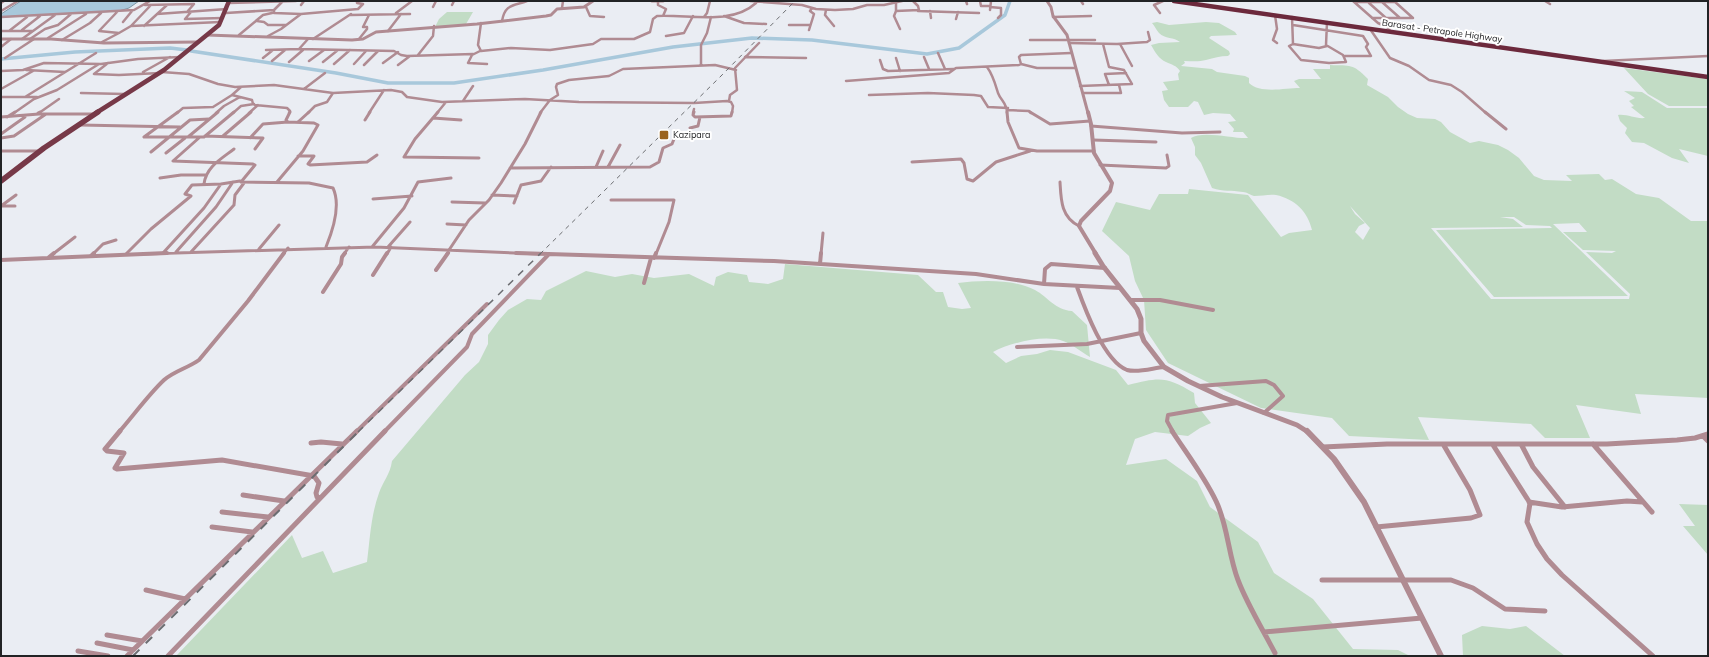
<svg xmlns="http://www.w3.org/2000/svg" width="1709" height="657" font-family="Mulish,sans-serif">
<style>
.green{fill:#c2dcc5;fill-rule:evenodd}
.water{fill:#a8c8db;stroke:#8096a4}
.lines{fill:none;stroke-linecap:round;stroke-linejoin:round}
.canal{stroke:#a8c8db;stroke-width:3.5}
.minor-far3{stroke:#b08b92;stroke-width:2.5}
.minor-far2{stroke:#b08b92;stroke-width:3}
.minor-far1{stroke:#b08b92;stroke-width:4}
.minor{stroke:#b08b92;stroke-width:5}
.tertiary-far3{stroke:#b08b92;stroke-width:3}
.tertiary-far2{stroke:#b08b92;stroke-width:4}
.tertiary-far1{stroke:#b08b92;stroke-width:5}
.tertiary{stroke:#b08b92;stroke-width:6}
.primary-far1{stroke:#773948;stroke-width:4.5}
.primary{stroke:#773948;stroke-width:5.5}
.trunk{stroke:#6c293c;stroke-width:4.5}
.rail-far2{stroke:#6c6d71;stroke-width:1;stroke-dasharray:4.5 4.5;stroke-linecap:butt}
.rail-far1{stroke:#6c6d71;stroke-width:1.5;stroke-dasharray:7 7;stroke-linecap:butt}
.rail{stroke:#6c6d71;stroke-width:2;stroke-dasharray:9 9;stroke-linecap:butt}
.poi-dot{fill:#9b641e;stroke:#fff;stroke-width:1.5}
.labels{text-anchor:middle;stroke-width:4;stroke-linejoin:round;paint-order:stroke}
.far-street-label{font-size:9px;fill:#222325;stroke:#fff}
.far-poi-label{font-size:9px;fill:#222325;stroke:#fff;text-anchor:start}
</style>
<rect width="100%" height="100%" fill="#eaedf3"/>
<path class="green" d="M447 12H473L466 24 435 27 439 19Z
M1157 22 1169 25 1206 22 1219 23 1235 32 1237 35 1211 36 1209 38 1229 51 1230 54 1228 56C1220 56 1214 58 1206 60 1199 62 1191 61 1184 61L1185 63 1181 66 1212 69 1217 72 1245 76 1249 78V83C1260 94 1285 88 1300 88L1294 81 1299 79H1321L1313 69H1330V65C1351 66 1352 63 1368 79L1367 85 1388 97 1398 107 1408 114 1417 118 1435 119 1441 122 1450 132 1470 143 1479 141 1498 145 1508 150 1519 158 1534 176 1544 180 1572 181 1566 175 1599 174 1605 180 1612 179 1636 194 1659 198 1691 221H1708V398L1635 394 1641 414 1576 405 1590 438H1545L1531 424 1418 417 1429 440 1349 436 1332 418 1261 408 1168 363 1146 330 1144 300 1135 281 1129 256 1102 231 1116 202 1150 210 1159 194H1188L1189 189 1248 195 1281 237 1289 233 1312 230C1308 212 1295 199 1276 195 1269 194 1262 196 1254 196 1250 195 1247 192 1243 192 1230 190 1224 192 1212 188L1201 163 1195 155V147L1191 138C1203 130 1234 139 1248 138L1243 132H1233L1234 129 1228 122 1236 121 1230 114 1213 113 1204 115 1198 102 1194 101 1188 107H1169L1164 100 1162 91 1168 90 1163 82 1179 80 1178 74 1180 71C1176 65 1172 65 1166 62 1159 59 1155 52 1151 45L1159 43 1180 42C1174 37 1165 39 1159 33 1156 30 1155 26 1152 23ZM1350 206 1370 228 1363 240 1355 232 1359 226 1365 223 1355 214ZM1500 217H1514L1526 225 1550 226 1552 228 1436 230 1494 297 1628 296 1553 224 1579 223 1587 232H1563L1583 250 1616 251 1612 253 1586 252 1630 294 1629 299H1491L1431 228 1523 227 1513 219Z
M1624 68 1708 79V106H1669L1648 94Z
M1624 91 1642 92 1667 108H1708V156L1679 149 1689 163 1672 158 1644 143 1632 142 1625 133 1627 128 1620 121 1618 115C1628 114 1635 119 1645 118L1631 107 1634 106 1629 101 1635 98Z
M785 264 918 275 936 292H943L948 307 962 309 971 308 958 283C981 280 1014 279 1035 290 1048 297 1055 310 1072 311L1087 325 1090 357C1081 352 1072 344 1063 341 1044 334 1010 343 993 352L1006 363 1021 356 1037 354 1050 350 1068 352 1116 370 1128 385C1160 377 1166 376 1194 393L1195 403 1211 423 1200 428 1188 436 1155 432 1135 439 1126 465 1166 459 1197 481 1210 507 1258 542 1274 573 1313 599 1353 649 1398 650 1410 656H176L292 535 302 558 323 551 333 573 367 562C370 538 371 515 379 493 383 481 390 475 392 461L465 375 479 362 488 344V335L499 320 508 310 527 299 541 300 546 291 586 271 615 277 632 274 654 278 689 274 714 286 716 277 728 272 747 275 749 282 768 284 783 279Z
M1679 504 1708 505V555L1683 526H1695Z
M1482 626 1510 629 1526 626 1565 656H1463L1462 635Z"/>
<path class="water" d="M21 1H139L129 8 119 11 1 17V14Z"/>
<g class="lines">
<path class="canal" d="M191 51 336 73 388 83H454L543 70 673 47 752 38 812 40 927 54 959 48 1005 15 1010 1
M1 59 75 52 170 48 187 50"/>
<path class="minor-far3" d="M658 1V5L666 9 663 16
M750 1 802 5 816 9 835 10 853 9 867 5H884L902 1
M966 1 967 4
M980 1 981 6H990
M1081 1 1083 4
M1353 1 1378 23 1389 28 1390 32
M1545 1 1550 4
M282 2 274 10V13L301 14
M896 2V11L894 16 900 29
M1354 2H1395
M1382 2 1400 18
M1 3 4 1
M229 3 296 1
M1369 3 1386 18
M145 5 194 4 187 12
M301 5 304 1
M452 5 454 1
M433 7 436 1
M586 7 590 16 604 17
M990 7 1001 8V15L998 18
M562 8 563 1
M826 10 825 15 834 26
M990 10 991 1
M1 11 18 1
M896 11 919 10 918 6 913 1
M918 11 979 13
M930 11 931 18
M191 12 185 19 223 18
M226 13 274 10
M396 13 412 1
M1160 13 1154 5 1163 1
M157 14 227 9
M350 15 410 14
M1275 15 1277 29 1273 40 1277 43
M724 16 744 23 766 24
M1 17 134 10 150 1
M704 17 707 13 710 1
M1053 17 1091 16
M1292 17 1293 44 1289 46 1301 60 1329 63 1346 62 1343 55 1326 45 1327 22
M1372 18H1413L1394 1
M956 19 958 12
M257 21 264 22 268 25H286
M502 21C505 4 513 6 527 1
M123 22 132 11
M481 23 478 45 481 51 511 48 550 50 593 44 601 39H634L650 32 653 19 657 16C688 14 731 26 756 3
M789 25H810
M1293 25 1363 36 1368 44 1366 47 1371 56H1345
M131 26 220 22
M144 26 167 5
M1370 29 1390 58 1409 66 1429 80 1451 85 1462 92 1486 113
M22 30 40 16
M809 30 814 14 810 11 812 8
M1 31H33
M9 31 27 17
M388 31 401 14
M119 33 131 26 151 5
M239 35 263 15 272 13
M268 36 281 29 301 14 358 9 363 4 357 3V1
M666 36 684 33 693 16
M48 38 86 14
M22 39 55 15
M30 39 45 29 58 25 71 14
M308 39 299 49 394 51 401 55 407 56 473 54
M313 39 351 14
M359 39 367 29V27H363L369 15
M62 40 90 23 101 13
M1030 40H1095
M102 42 119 33 99 31 117 12
M1069 43 1117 44 1147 42 1150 40 1148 32
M1120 44 1132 66
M1293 44 1319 48 1327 46
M1 47 11 39
M266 50 299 49
M480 51 472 55 468 63 487 64
M938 53 945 69
M418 55 433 36 434 26
M745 57 806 58
M924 57 929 69
M5 58 34 39
M263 58 273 50
M896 58 900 71
M880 60 883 69 888 71 954 69
M272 61 285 50
M309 61 324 50
M1603 61 1708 56
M289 62 303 50
M323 62 338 50
M108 63 94 74 119 75 160 73
M383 63 398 52
M334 64 350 50
M354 64 366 51
M1021 64 1037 68H1075
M364 65 378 51
M398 65 410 56
M701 65V45L707 33 711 17
M987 67C993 75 995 83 998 93 1001 101 1007 103 1007 113
M26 70 65 72
M1 71 23 70 44 63 101 64 138 59 180 57
M143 72 170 57
M162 72 189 74 218 84 235 87 274 85 333 93 391 90 402 92 407 97 442 102 525 99 579 102 694 103 727 101 731 102 733 106 732 113
M846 81 949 73 956 68 1019 65 1021 64 1019 57 1021 55 1071 53
M1109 85 1105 74 1126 73
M1080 86 1132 84 1124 70 1109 67 1103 44
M241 87 232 95 252 100 253 104 255 105 287 108 290 111 289 113
M1 89 33 71
M304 89 325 73
M81 93 124 94
M1083 93H1121L1119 85
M869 95 928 93 974 95 981 96 988 107 1008 108
M1 97H37
M25 97 96 53
M463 101 473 86
M729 101 730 95 737 90 735 68 759 43
M1008 110 1029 111 1031 113
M14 113 34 99 57 90 99 64
M39 113 59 99
M177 113 183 108 213 107 232 95
M216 113 224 106 240 97
M233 113 241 106 254 104
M249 113 258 105
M308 113 315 106 327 102 333 93
M369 113 384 90
M437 113 446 102
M540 113 550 100 558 95 556 87 557 84 569 80 609 76 623 69 715 65 736 70
M693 113 694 109"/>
<path class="minor-far2" d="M178 112 144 137H204L234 112
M438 112 415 139 404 157 479 158
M694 112 693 115 695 117 731 116 732 112
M1007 112 1008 122 1019 148 1037 151H1094
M1030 112 1050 124 1090 121
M1485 112 1506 129
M38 113 40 112
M1 117 39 114H94
M7 117 15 112
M433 118 461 120
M365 120 370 112
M298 122 309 112
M80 125 180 127
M1091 126 1182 133 1220 132
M690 128 698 126 700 117
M1 134 25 117
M205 136 263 138 255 149
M223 136 251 112
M188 137 218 112
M200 137 173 161 253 164 255 165 241 182 309 183 333 188C341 205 333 230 326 247
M1 138 14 136 46 114
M250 138 263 124 288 122
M1093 140 1156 142
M1 151H40
M151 152 190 120 209 119
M166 153 185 138
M298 156H314L308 164 310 165 367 162 377 155
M912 162 961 159 964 163 967 179 973 181 996 162 1030 151
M1100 165 1166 168 1169 166 1167 155
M596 167 603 151
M608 167 620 145
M510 168 650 167 659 162 663 148 672 144 676 134 686 133
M160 178 181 175H206
M277 182 303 151 318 125 314 123 288 122 286 120 290 112
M1060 182C1061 200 1061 217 1079 226
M204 184C206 167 221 159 234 149
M492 195 517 196
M373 199 412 196
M611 200H674L669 222 656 254
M452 202 485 203
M514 203 521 185 541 181 551 167
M1 206 16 195
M3 206H15
M447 224 466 225
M372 247 404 208 418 182 451 178
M388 247 410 222
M259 249 279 225
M449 250 469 220 489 200 501 183 525 144 541 112
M176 252 216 207 233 182
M191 252 234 205 235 195 244 183
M163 253 204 208 221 184 240 181
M53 254 75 237
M93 254 103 244 116 240
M126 254 151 229 191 196 185 194 192 185 222 184
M144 254 375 247 540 254
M283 254 288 248
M344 254 349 247
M387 254 391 247
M447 254 450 250
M821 254 823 233"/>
<path class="minor-far1" d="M516 253 774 261 976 274 1044 284 1120 288
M91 256 94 253
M48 258 54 253
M654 258 656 253
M1 260 167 253
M820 264 821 253
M436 270 448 253
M373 275 387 253
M644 283 651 258
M1044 284 1045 269 1051 264 1105 268
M1077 287C1085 309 1104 361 1127 370 1138 373 1153 368 1164 367
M323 292 341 264 342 257 345 253
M1130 300H1160L1213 310
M1017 347 1087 344 1141 333
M1199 386 1266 381 1274 385 1283 396 1264 413
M119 432C133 416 149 394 164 380 174 371 188 368 199 360L248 301 284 253
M356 432 487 304
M384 432 467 347 472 334 549 254
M1173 432 1167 421 1168 415 1237 403"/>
<path class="minor" d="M120 431 105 449 107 451 124 453 115 468 117 469 222 460 314 476 319 483 316 493 317 497 319 498
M1172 431C1187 454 1204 476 1216 501 1228 526 1228 554 1238 580 1247 604 1263 630 1275 653
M1703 436 1708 441
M311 443 321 442 342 444
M1521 444 1533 467 1565 507
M1593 444 1652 512
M1493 445 1530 503 1527 522 1537 544 1547 559 1562 575 1653 656
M1323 447 1387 444H1607L1677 440 1695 438 1708 434
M243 495 284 501
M1529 502 1562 507 1627 501 1642 502
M222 512 268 517
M212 527 252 532
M1376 527 1471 518 1480 515 1470 490 1443 444
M1322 580H1451L1473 588 1505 609 1545 611
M146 590 185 599
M1264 632 1422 618
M107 635 142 641
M97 643 133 650
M78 651 108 656
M127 656 357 431
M168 656 385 431"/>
<path class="tertiary-far3" d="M652 1H663
M1047 1 1051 7 1053 16 1067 35 1088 113
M207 35 352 40 363 39 376 32 477 24 546 16 551 15 557 9 584 7 593 1
M1 39H51L104 43 198 42"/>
<path class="tertiary-far2" d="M1088 112 1091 124 1094 153 1112 183 1110 191 1081 221 1079 226 1096 254"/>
<path class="tertiary-far1" d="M1095 253 1103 266 1137 309 1141 319V333L1144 341 1164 367 1188 381 1222 397 1297 425 1308 432"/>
<path class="tertiary" d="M1307 431 1334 459 1364 502 1441 656"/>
<path class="primary-far1" d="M96 113 164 70 219 25 229 1"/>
<path class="primary" d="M1 181 44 148 98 112"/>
<path class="trunk" d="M1174 1 1708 77"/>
<path class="rail-far2" d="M540 254 721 76 795 1"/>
<path class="rail-far1" d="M358 432 541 253"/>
<path class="rail" d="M133 656 359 431"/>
</g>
<rect class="poi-dot" x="659" y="130" width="10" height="10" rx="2"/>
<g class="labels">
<g class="far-street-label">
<text transform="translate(1442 31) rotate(8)" y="3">Barasat - Petrapole Highway</text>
</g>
<g class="far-poi-label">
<text x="673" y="138">Kazipara</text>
</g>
</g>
<rect width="1709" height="657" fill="none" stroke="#222325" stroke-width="4"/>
</svg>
